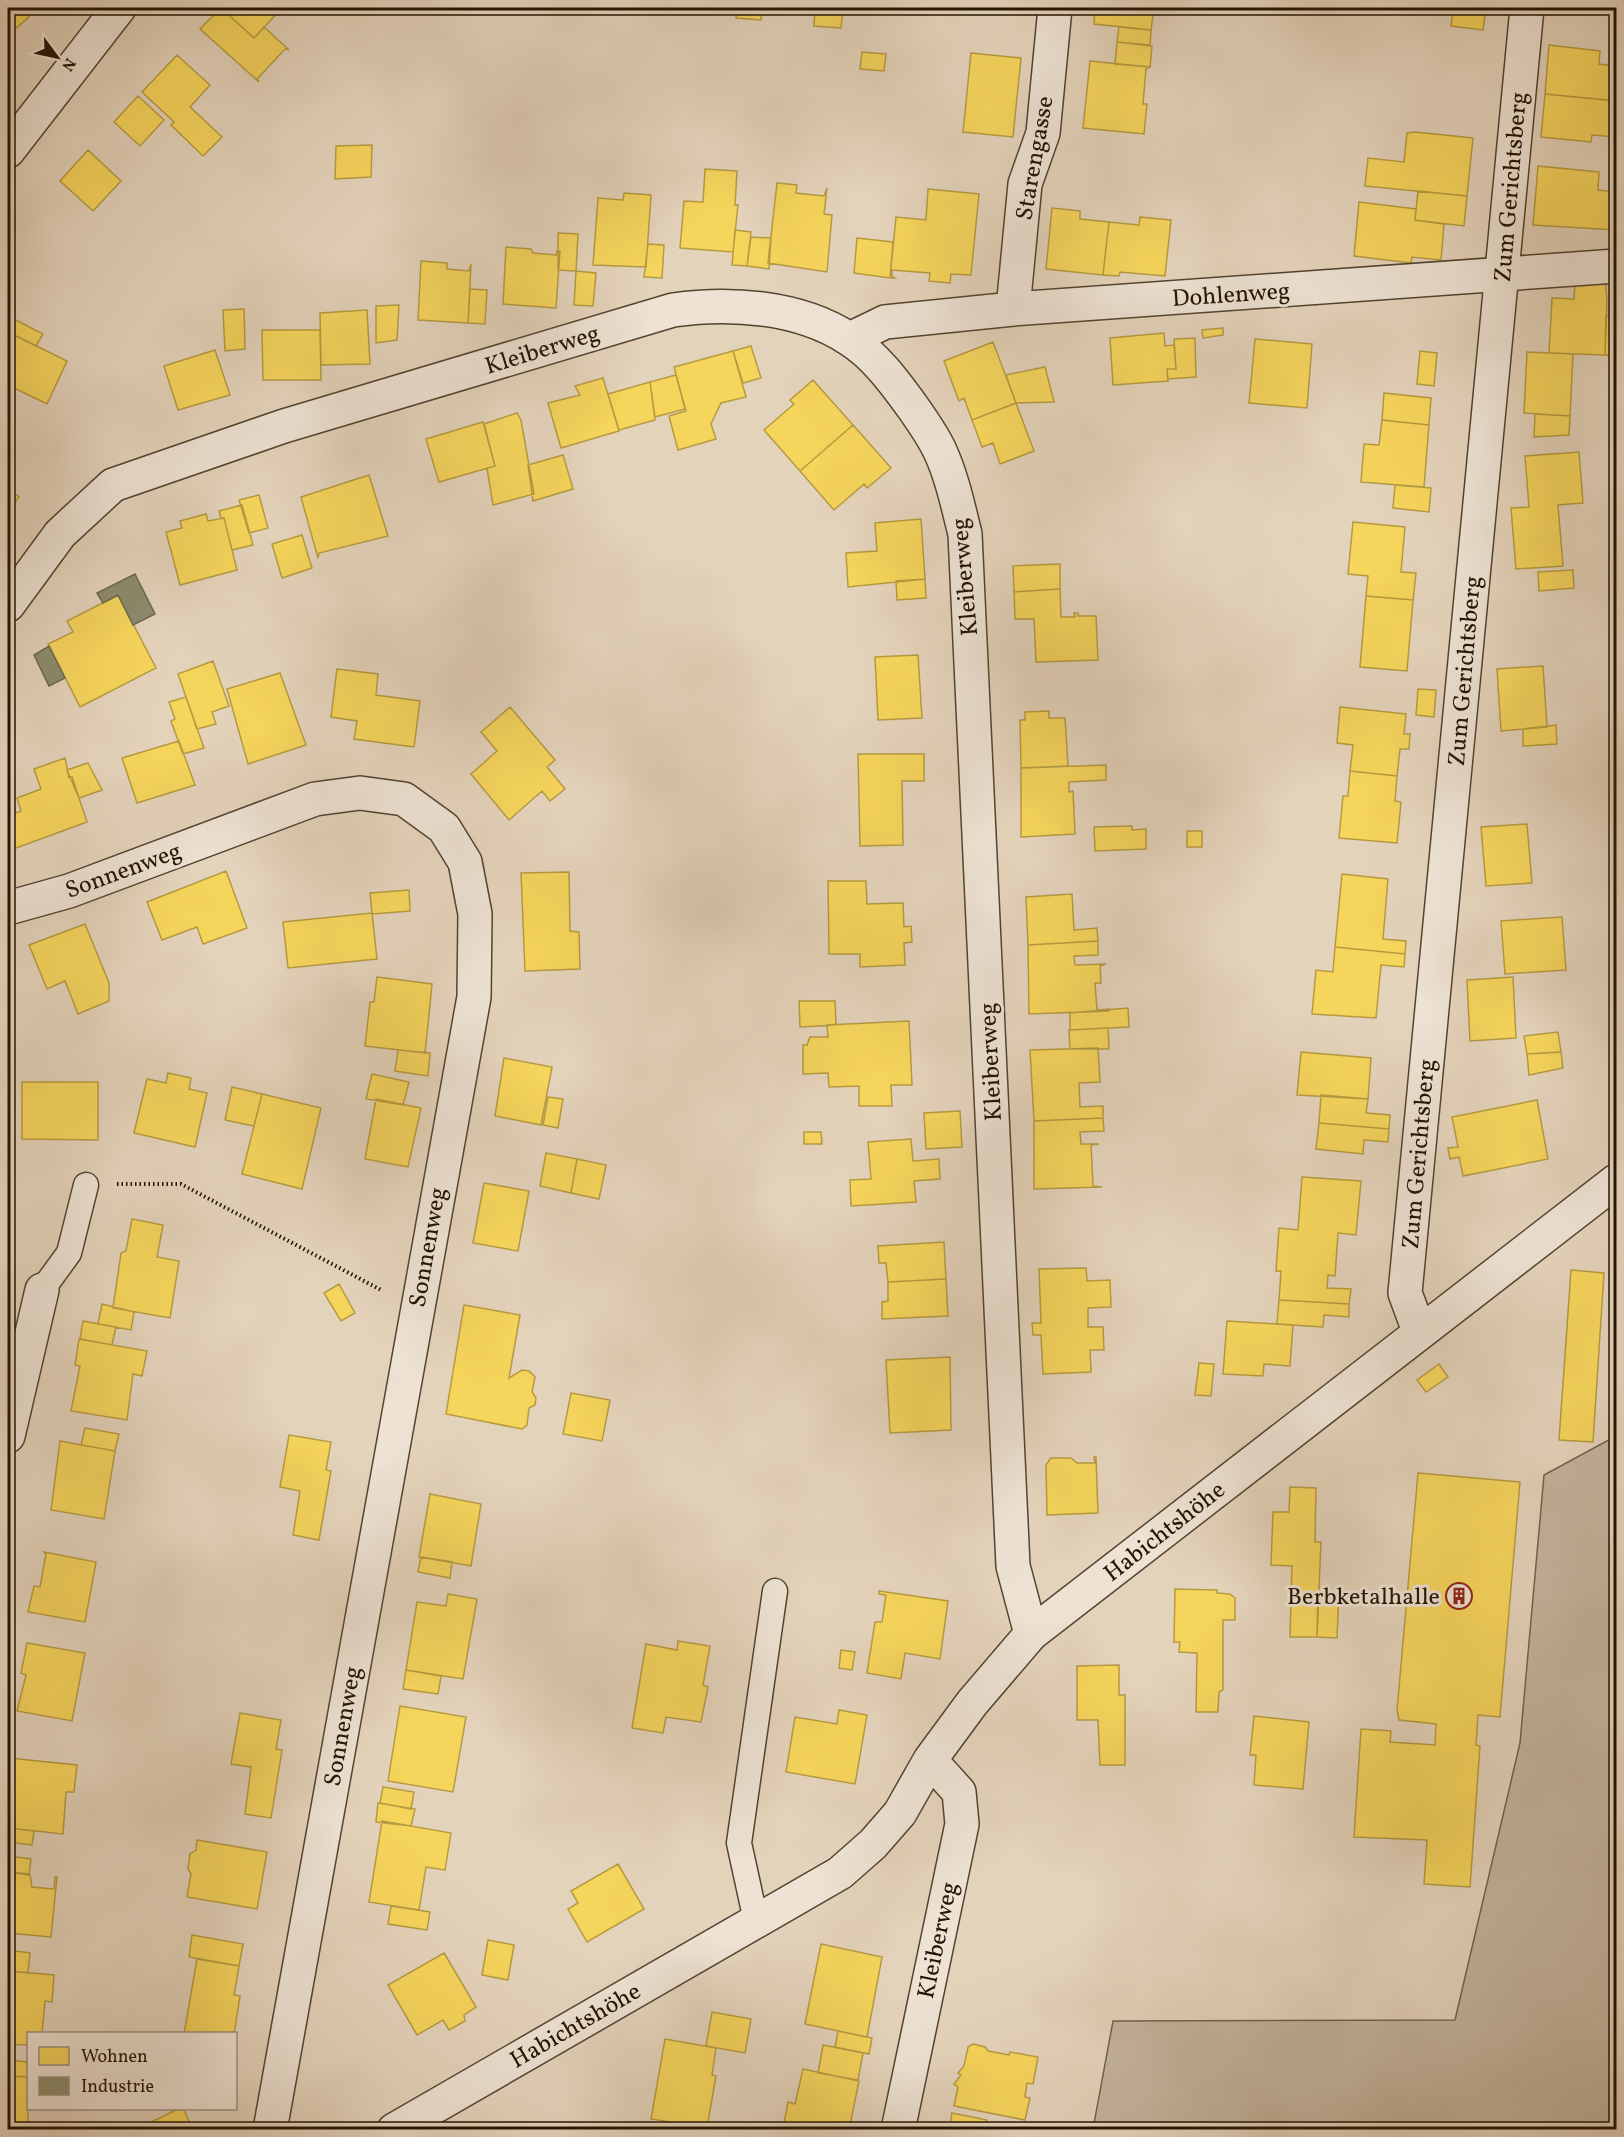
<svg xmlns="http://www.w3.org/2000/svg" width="1624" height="2137" font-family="Vollkorn,serif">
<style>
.green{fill:#c3b39c;stroke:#72644f;stroke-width:1.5}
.homes{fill:#f6d55c;stroke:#b69b41;stroke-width:1.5}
.industry{fill:#8c8c6e;stroke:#6c684e;stroke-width:1.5}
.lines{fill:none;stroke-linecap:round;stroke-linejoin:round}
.service-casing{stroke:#524430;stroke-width:27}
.minor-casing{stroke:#524430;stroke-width:36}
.path{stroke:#221402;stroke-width:4;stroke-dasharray:1.5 3;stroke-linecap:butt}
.service{stroke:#ede2d3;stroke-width:24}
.minor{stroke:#ede2d3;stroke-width:33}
.labels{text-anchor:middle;stroke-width:6;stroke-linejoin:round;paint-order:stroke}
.street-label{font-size:24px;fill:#221402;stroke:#ede2d3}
.poi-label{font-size:24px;fill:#221402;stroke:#ede2d3;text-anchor:end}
</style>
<rect width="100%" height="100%" fill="#e4d3bb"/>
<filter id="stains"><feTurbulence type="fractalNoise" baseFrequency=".00333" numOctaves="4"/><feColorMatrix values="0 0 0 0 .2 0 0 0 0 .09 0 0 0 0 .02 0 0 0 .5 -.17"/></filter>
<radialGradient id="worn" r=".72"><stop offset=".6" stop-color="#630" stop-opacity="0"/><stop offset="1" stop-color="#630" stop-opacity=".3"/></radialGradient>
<path class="green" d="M1616 1436V2129H1093L1113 2021 1455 2020 1520 1743 1544 1475Z"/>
<path class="homes" d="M8 8H21L29 17 8 35Z
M21 8H38L28 15Z
M221 8 254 38 264 27 289 50 285 49 257 79 259 82 200 29Z
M221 8H282L254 38Z
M737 8H762L761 20 736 18Z
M815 8H843L841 28 814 26Z
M1095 8H1154L1151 30 1094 24Z
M1453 8H1486L1483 30 1451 26Z
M1119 27 1151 30 1150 45 1117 42Z
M1117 42 1152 46 1150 67 1115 64Z
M1549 45 1600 51 1599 64 1616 66V101L1545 94Z
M862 52 886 54 884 71 860 69Z
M971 53 1021 58 1013 137 963 132Z
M177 55 210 85 190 107 222 137 203 156 171 125 174 122 142 92Z
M1090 61 1150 67 1146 69 1143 104H1147L1144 134 1083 128Z
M1545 94 1616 101V137L1592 135 1591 142 1541 137Z
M138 96 164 120 140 146 114 122Z
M1415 132 1473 138 1467 196 1365 186 1368 158 1404 162 1407 133Z
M372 145 371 177 335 179 336 146Z
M88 150 121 181 93 211 60 181Z
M1538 166 1599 172 1598 190 1616 192 1615 230 1533 225Z
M705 169 737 171 735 205H738L733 252 680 248 684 201 703 202Z
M777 183 797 185 796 193 824 196 827 188 824 214 832 215 827 272 768 263Z
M928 189 979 194 971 275 951 274 950 283 929 281 930 273 892 270V276L895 278H890L896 217 926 220Z
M1418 191 1467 196 1464 226 1415 220Z
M624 193 651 195 646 267 593 265 598 198 623 200Z
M1359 202 1416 209 1415 220 1444 224 1441 260 1412 257 1411 263 1354 256Z
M1052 208 1080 211V219L1109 222 1103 275 1046 269Z
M1140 217 1171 220 1165 276 1120 272 1119 276 1103 275 1109 222 1139 225Z
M735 230 751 232 747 266 732 265Z
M558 233 578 234 576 271 558 270Z
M751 237 771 238 769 269 747 266Z
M857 238 893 242 890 278 854 273Z
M648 244 664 245 662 278 644 277Z
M506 247 531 249 533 253 556 255 557 251H560L556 308 503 304Z
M421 261 447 263V269L469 271 471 264 468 323 418 320Z
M576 271 596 273 593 306 574 305Z
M1605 279 1607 301 1605 355 1549 353 1552 298 1574 299 1575 281Z
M470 289 487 290 485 324 468 323Z
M399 305 397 340 376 343V306Z
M244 309 245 349 225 351 223 310Z
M367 310 370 364 321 365 320 313Z
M8 316 43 334 36 346 8 332Z
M1606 316H1616V356L1605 355Z
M1223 328V335L1203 338 1202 330Z
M262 330H320L321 380H263Z
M8 332 67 361 47 404 8 385Z
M1164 333 1165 346 1174 345 1176 369H1167L1168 381 1113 385 1110 338Z
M1195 338 1196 377 1168 379 1167 369H1176L1174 339Z
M1255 339 1312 344 1307 408 1249 403Z
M993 342 1016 403 972 420 964 398 959 401 944 361Z
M751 346 761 378 743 383 733 351Z
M215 350 230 395 178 410 164 366Z
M733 351 746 397 721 403 711 424 716 439 678 450 669 416 686 411 674 367Z
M1420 351 1437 353 1434 386 1417 384Z
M1527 352 1573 354 1570 416 1524 413Z
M1045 367 1054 402 1016 403 1006 375Z
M676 375 685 409 655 417 650 382Z
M603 378 619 431 561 448 548 403 580 395 575 386Z
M813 380 853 425 800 471 764 430 794 404 790 400Z
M650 382 655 420 619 430 608 394Z
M1384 393 1431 398 1429 425 1382 420Z
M1016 403 1034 451 1000 464 993 443 982 447 972 420Z
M517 413 521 420 534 494 493 505 487 468 495 466 484 424Z
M1535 414 1570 416 1569 435 1534 437Z
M1382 420 1429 425 1424 487 1361 482 1364 444 1379 445Z
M483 422 495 466 439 482 426 439Z
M853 425 891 468 867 488 864 484 834 510 800 471Z
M1579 452 1583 503 1558 505 1563 566 1516 569 1511 508 1529 507 1525 456Z
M563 455 573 489 533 501 528 465Z
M369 475 388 536 319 553 318 558 301 497Z
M1395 485 1431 488 1429 512 1393 508Z
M8 488 19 497 10 510 8 508Z
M259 495 268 528 249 533 239 500Z
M242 505 253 545 232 550 224 518H221L219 511Z
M206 514 208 521 224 518 237 570 180 585 166 532 182 528 180 521Z
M921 519 925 579 848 587 846 553 877 551 875 523Z
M1353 522 1405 527 1401 572 1416 573 1413 600 1366 596 1368 576 1348 574Z
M302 535 312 568 282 578 272 544Z
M1060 564V589L1014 592 1013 566Z
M1573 570 1574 588 1539 591 1538 572Z
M925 579 926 598 897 600 896 581Z
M1060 589 1061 617H1075L1074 613H1078V616H1096L1098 660 1036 662 1034 619H1015L1014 592Z
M118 595 156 668 80 707 48 644 73 632 67 621Z
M1366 596 1413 600 1407 671 1360 667Z
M918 655 922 718 878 720 875 657Z
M213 661 229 706 212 712 216 724 197 729 178 674Z
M1543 666 1547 727 1501 731 1497 669Z
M337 669 378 674 376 695 420 701 414 747 354 739 357 721 331 717Z
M280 673 306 745 248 764 227 689Z
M1418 689 1436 690 1434 717 1416 715Z
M186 697 204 748 183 754 171 721 175 719 169 702Z
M510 707 555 760 547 767 565 789 550 801 542 791 509 820 471 774 497 751 481 732Z
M1340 707 1406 714 1404 734H1410L1409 749H1400L1397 776 1350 771 1353 745 1337 743Z
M1049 711V718H1065L1068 766 1021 768 1020 720H1025V712Z
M1556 725 1557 744 1523 746V729Z
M179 741 195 785 137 803 122 758Z
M858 754H924V781H902L903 845 860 846Z
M65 758 69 778 72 777 87 822 8 851V816L21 811 17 798 41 789 34 769Z
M88 763 102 790 79 798 67 770Z
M1106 765V780L1069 782V792L1073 791 1075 834 1021 837V768Z
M1350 771 1397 776 1395 801 1401 802 1397 843 1339 838 1343 796H1348Z
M1527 824 1532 883 1486 886 1481 827Z
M1132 826V830L1146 829V849L1095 851 1094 827Z
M1187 831H1202V847H1187Z
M226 871 247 928 203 944 197 927 162 940 147 902Z
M569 872 570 931 579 932 580 969 525 971 521 873Z
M1342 874 1388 879 1383 939 1406 941 1405 954 1335 947Z
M828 881H866L867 904 903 903 904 927 911 926 912 942 904 943 905 965 860 967V954H829Z
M409 890 410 911 372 914 370 893Z
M1072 894 1074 930 1097 928 1098 941 1028 945 1026 897Z
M372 913 377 959 288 968 283 922Z
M1562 917 1566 970 1505 974 1501 921Z
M85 924 109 983V1001L78 1014 65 981 47 989 29 945Z
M1098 941V955L1074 956 1075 965 1106 964 1100 966 1101 983H1095L1097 1010 1109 1009V1011L1029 1014 1028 945Z
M1335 947 1405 954 1404 967 1381 965 1376 1018 1312 1014 1316 970 1333 972Z
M377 977 432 984 425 1053 365 1046 370 1002H374Z
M1513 977 1516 1038 1470 1041 1467 980Z
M799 1001H835L836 1025 800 1027Z
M1128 1008 1129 1027 1070 1030V1013Z
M909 1021 912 1085H891L892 1106H859V1086L829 1087 828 1073 803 1074V1045H807L810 1037H828L827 1025Z
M1108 1028 1109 1049H1070L1069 1030Z
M1558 1032 1561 1052 1527 1054 1524 1036Z
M1098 1048 1100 1082 1079 1083 1080 1107 1103 1106V1118L1034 1121 1030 1050Z
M398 1050 430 1053 428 1076 395 1071Z
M1301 1052 1371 1058 1368 1099 1297 1095Z
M1561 1052 1563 1068 1529 1075 1527 1054Z
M504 1058 552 1067 541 1125 495 1116Z
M168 1073 191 1078 189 1089 207 1093 195 1147 134 1133 147 1079 166 1083Z
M372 1074 409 1082 403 1105 366 1099Z
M22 1082H98V1140L22 1139Z
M232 1087 262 1094 254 1126 225 1120Z
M262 1094 321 1108 302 1189 242 1174Z
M1321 1095 1368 1099 1366 1113 1390 1115 1389 1129 1319 1123Z
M548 1097 563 1099 558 1128 543 1125Z
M376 1099 421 1108 408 1167 365 1159Z
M1537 1100 1548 1159 1463 1176 1459 1157 1450 1159 1448 1148 1458 1147 1452 1117Z
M960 1111 962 1147 926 1149 924 1113Z
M1103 1118 1104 1131 1080 1132 1081 1144H1099L1091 1145 1093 1186 1102 1187 1034 1189V1121Z
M1319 1123 1389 1129 1388 1142 1364 1140 1363 1154 1316 1149Z
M804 1132H821L822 1144H804Z
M911 1139 913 1161 939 1159 940 1179 914 1181 916 1202 851 1206 850 1180 871 1179 868 1142Z
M546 1153 577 1159 571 1193 540 1186Z
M577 1159 606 1165 599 1199 571 1193Z
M1302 1177 1361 1181 1356 1235 1338 1233 1335 1276 1328 1275 1327 1288 1351 1289 1349 1304 1279 1300 1281 1271H1276L1279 1228 1298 1230Z
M484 1183 529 1191 518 1251 473 1243Z
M132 1219 163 1225 157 1257 179 1261 170 1318 113 1308 121 1253 126 1251Z
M944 1242 946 1279 888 1282 886 1263H879L878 1246Z
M1086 1268 1087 1281 1110 1280 1111 1307 1088 1308V1327H1103L1104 1350H1090L1091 1372 1043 1374 1041 1335H1033L1032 1323H1041L1039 1269Z
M1571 1270 1604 1273 1593 1442 1559 1440Z
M946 1279 948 1316 882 1319V1302L888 1301V1282Z
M339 1284 355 1313 341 1321 324 1293Z
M1279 1300 1349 1304V1317L1324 1315 1323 1327 1277 1324Z
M102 1304 134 1312 131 1330 98 1324Z
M464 1305 520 1315 509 1378 522 1370 529 1371 535 1377 532 1392 536 1398 535 1405 529 1408 527 1425 522 1429 446 1414Z
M83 1321 116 1327 112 1345 80 1339Z
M1227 1321 1293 1325 1290 1366 1264 1364 1263 1376 1223 1374Z
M79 1339 147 1351 142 1376 133 1374 127 1420 71 1411 80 1366 75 1365Z
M950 1357 951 1430 890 1433 886 1360Z
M1199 1363 1214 1364 1211 1396 1195 1395Z
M1439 1364 1448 1377 1426 1392 1417 1380Z
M571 1393 610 1400 602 1441 563 1434Z
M85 1428 119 1434 115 1451 81 1445Z
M289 1435 331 1442 326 1470 331 1471 319 1540 293 1535 300 1491 280 1487Z
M60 1441 115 1451 104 1519 51 1510Z
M1094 1457H1096L1098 1513 1047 1515 1046 1465 1051 1458H1071L1077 1463H1095Z
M1418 1473 1520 1482 1500 1717 1478 1715 1476 1745 1480 1746 1470 1887 1424 1884 1427 1840 1354 1837 1361 1729 1391 1731 1390 1742 1435 1745 1436 1724 1399 1720 1397 1710Z
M1290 1487 1316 1488 1315 1542H1321L1317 1637H1290L1292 1566 1271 1565 1273 1512H1289Z
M430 1494 481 1504 471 1566 419 1557Z
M44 1552 96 1562 85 1622 28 1612 34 1586 40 1587 46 1554Z
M421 1557 452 1562 450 1578 418 1572Z
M1175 1589 1217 1590V1593L1230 1594 1235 1598V1620H1223V1690L1219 1692 1218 1712H1196L1197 1653 1179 1652 1180 1642H1174Z
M879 1591 948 1601 940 1659 905 1653 901 1679 867 1673 875 1622H882L886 1595 879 1594Z
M1318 1591 1339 1593 1337 1638 1317 1637Z
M448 1594 477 1599 463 1679 406 1670 417 1602 446 1606Z
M678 1641 710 1646 703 1685 708 1687 701 1722 666 1717 663 1733 632 1728 646 1644 677 1650Z
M27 1643 85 1653 72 1721 17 1711 26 1675 21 1673Z
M841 1650 855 1652 852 1670 839 1668Z
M1119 1665V1695H1125V1765H1100L1098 1720H1077V1666Z
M406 1670 441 1676 438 1694 403 1689Z
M400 1706 466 1717 453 1792 388 1781Z
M839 1710 867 1715 855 1784 786 1772 795 1717 837 1724Z
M240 1713 281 1720 276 1749 282 1750 271 1818 245 1814 251 1767 231 1764Z
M1254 1716 1309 1722 1303 1789 1254 1785 1256 1755H1250Z
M9 1758 77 1765 74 1792H66L63 1834 8 1828 11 1786H8Z
M383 1787 414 1792 411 1809 380 1803Z
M378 1803 415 1809 411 1826 376 1822Z
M382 1821 451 1833 445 1870 426 1867 419 1910 369 1902Z
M8 1828 34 1831 32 1845 8 1842Z
M197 1840 267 1852 257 1909 187 1897 191 1874 188 1869 190 1854 196 1850Z
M8 1856 31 1859 29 1874 8 1872Z
M618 1864 644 1909 587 1942 568 1909 578 1903 571 1891Z
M8 1872 30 1875 32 1887 54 1889 55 1877H57L51 1937 8 1933Z
M391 1906 430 1912 427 1930 388 1924Z
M192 1935 243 1944 239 1966 189 1957Z
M488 1940 514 1945 508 1980 482 1975Z
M821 1944 882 1957 867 2037 805 2024Z
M8 1950 30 1953 28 1973 8 1971Z
M444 1953 476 2007 464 2015 465 2021 449 2030 443 2020 417 2035 388 1985Z
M197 1959 239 1966 234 1995 240 1996 234 2034H184Z
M8 1971 54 1975 52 2002 45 2001 42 2034H28V2045L8 2044Z
M712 2012 751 2019 745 2053 706 2046Z
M838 2031 872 2038 869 2054 835 2047Z
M665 2039 716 2048 712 2075 716 2076 707 2128 651 2119Z
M8 2044H15L13 2060H8Z
M973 2044 985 2047 988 2051 1009 2055 1010 2052 1038 2057 1033 2084 1027 2083 1025 2097 1030 2098 1025 2120 954 2106 958 2087 954 2084 961 2075 958 2073 964 2066 968 2047Z
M823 2045 863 2053 858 2080 818 2073Z
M8 2060 28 2062V2077L8 2076Z
M803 2069 859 2081 849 2130 783 2129 788 2102 795 2104Z
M8 2076 28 2077V2130H8Z
M180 2108H183L193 2130H135Z
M952 2113 987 2120 985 2130H949Z
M516 2125 558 2130H516Z"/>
<path class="industry" d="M135 574 155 614 133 625 118 595 103 603 97 593Z
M49 646 65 678 49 686 34 655Z"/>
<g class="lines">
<defs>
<path id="service" d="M42 1290 69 1253 86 1185
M756 1921 739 1843 775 1591"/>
<path id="minor" d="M8 151 119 8
M1013 309 1025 184 1043 133 1055 8
M850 339 885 322 1013 309 1616 266
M8 605 60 534 113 485 284 426 673 310C729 302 799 306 849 339 875 355 896 384 914 409 923 422 933 436 940 451 952 477 958 506 965 534L1013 1566 1031 1634
M8 908 69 891 315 799 360 793 404 799 444 828 465 862 475 914 474 997 270 2130
M1419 1331 1405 1293 1527 8
M8 1436 42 1290
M394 2130 840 1873 873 1844 900 1813 930 1760 972 1703 1031 1634 1616 1181
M898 2130 962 1824 959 1792 930 1760"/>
</defs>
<use href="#service" class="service-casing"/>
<use href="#minor" class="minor-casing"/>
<path class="path" d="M117 1184H181L383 1291"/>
<use href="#service" class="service"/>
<use href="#minor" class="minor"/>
</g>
<defs>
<symbol id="building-ring" viewBox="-11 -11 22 22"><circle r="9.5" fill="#ede2d3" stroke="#8f2418" stroke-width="1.5"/><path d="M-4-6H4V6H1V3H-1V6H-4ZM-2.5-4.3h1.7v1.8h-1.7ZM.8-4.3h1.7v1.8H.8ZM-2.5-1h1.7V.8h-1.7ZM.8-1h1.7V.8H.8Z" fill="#8f2418"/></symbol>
</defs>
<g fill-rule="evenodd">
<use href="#building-ring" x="1444" y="1581" width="30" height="30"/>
</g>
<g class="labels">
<g class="street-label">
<text transform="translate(1034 158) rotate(-80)" y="8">Starengasse</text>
<text transform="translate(1510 187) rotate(-85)" y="8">Zum Gerichtsberg</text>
<text transform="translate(1231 294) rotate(-4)" y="8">Dohlenweg</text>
<text transform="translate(542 349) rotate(-17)" y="8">Kleiberweg</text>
<text transform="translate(964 577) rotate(-95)" y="8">Kleiberweg</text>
<text transform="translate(1464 671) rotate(-85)" y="8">Zum Gerichtsberg</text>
<text transform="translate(123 870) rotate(-20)" y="8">Sonnenweg</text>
<text transform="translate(990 1062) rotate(-93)" y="8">Kleiberweg</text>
<text transform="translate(1418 1154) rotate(-85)" y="8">Zum Gerichtsberg</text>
<text transform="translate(427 1247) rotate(-80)" y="8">Sonnenweg</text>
<text transform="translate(1164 1531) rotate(-38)" y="8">Habichtshöhe</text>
<text transform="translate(342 1726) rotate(-80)" y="8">Sonnenweg</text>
<text transform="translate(937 1940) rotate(-78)" y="8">Kleiberweg</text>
<text transform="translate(575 2025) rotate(-30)" y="8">Habichtshöhe</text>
</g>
<g class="poi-label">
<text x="1440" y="1604">Berbketalhalle</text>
</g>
</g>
<rect width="1624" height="2137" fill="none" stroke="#e4d3bb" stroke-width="30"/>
<rect x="9" y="9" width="1606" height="2119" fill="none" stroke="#221402" stroke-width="3"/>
<rect x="15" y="15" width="1594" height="2107" fill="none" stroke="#221402" stroke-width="1.5"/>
<rect x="27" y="2032" width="210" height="78" fill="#ede2d3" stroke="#9c907f" stroke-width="1.5"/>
<rect x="39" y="2047" width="30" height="18" fill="#f6d55c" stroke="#9c907f" stroke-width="1.5"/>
<text x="81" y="2062" font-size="18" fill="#221402">Wohnen</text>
<rect x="39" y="2077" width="30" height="18" fill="#8c8c6e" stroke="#9c907f" stroke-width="1.5"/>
<text x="81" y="2092" font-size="18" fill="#221402">Industrie</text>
<g transform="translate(57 57) rotate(123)" stroke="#ede2d3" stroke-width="4.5" paint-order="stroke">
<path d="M0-4.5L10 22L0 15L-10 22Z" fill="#221402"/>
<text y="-9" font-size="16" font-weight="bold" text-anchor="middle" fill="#221402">N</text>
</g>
<rect width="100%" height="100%" filter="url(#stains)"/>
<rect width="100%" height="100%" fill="url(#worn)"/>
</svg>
